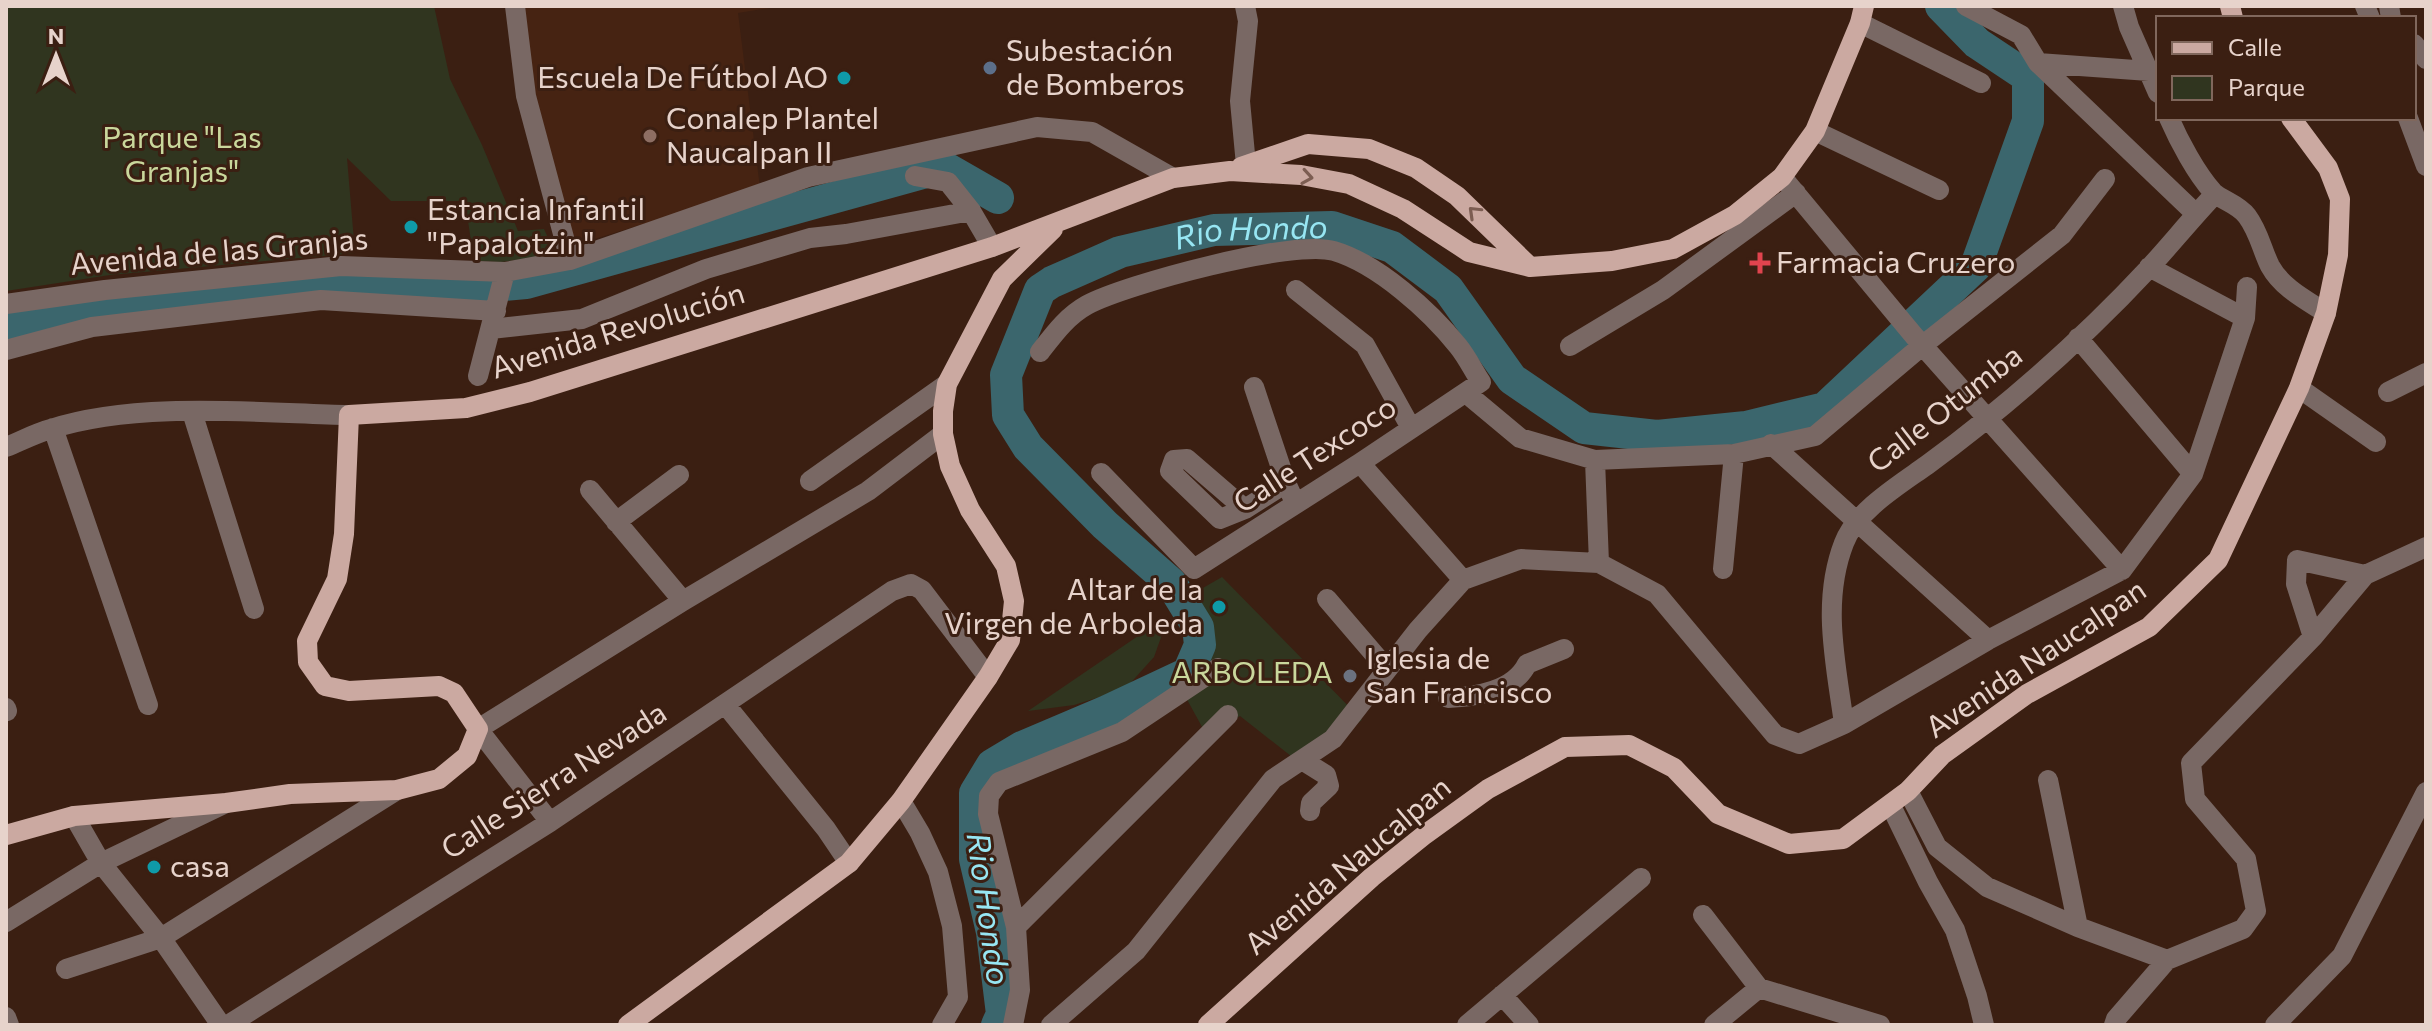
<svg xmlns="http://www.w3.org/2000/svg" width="2432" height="1031" font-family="Commissioner,sans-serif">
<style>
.built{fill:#462312}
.green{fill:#30351f}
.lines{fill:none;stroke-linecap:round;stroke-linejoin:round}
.river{stroke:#3b666d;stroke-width:32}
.minor{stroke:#796864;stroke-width:20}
.major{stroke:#cba9a1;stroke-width:20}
.oneway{stroke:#7c5d52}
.service-dot{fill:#5c6f8a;stroke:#3b1f12;stroke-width:3}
.culture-dot{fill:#0f9aa8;stroke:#3b1f12;stroke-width:3}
.education-dot{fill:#8d6e63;stroke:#3b1f12;stroke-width:3}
.health-dot{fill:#e0444e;stroke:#3b1f12;stroke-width:3}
.worship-dot{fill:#6b7280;stroke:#3b1f12;stroke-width:3}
.labels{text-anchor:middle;stroke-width:6;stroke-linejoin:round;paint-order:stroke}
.poi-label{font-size:30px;fill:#e7d3cb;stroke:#3b1f12;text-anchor:start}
.park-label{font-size:30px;fill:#c9d79c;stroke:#3b1f12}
.street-label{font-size:30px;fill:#e7d3cb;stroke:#3b1f12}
.water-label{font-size:32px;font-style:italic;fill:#97e6f3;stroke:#3b1f12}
</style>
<rect width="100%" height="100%" fill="#3b1f12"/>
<path class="built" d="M523 6H782L738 13 760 188 575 245 533 84Z"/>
<path class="green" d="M6 6H434L450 79 482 145 518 231 544 229 556 255 501 262 474 261 465 201H391L347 158 355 253 110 275 6 291Z
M1222 577 1362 720 1329 744 1296 760 1240 716 1207 736 1184 694 1203 682 1209 654 1207 621 1189 596Z
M1163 619 1164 629 1154 657 1125 689 1074 705 1028 711Z"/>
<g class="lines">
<g class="river">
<path d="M6 326 70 309H129L329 275 469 288 526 283 944 167 998 198"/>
<path id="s1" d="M997 1025 1002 1014 992 932 975 859V793L992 765 1022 747 1107 711 1188 673 1200 645 1198 627 1171 583 1105 525 1028 447 1008 415 1006 375 1040 290 1052 282 1120 252 1214 230 1332 227 1392 247 1448 289 1512 379 1584 428 1657 436 1746 427 1825 408 1976 266 2028 121V77L1977 43 1941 6"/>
</g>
<path class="minor" d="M515 6 526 96 570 260
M1245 6 1248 21 1240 101 1246 165
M1966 6 2021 35 2038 63 2196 214
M2123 6 2129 27 2158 93
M2365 6 2370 18
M2389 6 2391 18
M1860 23 1981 83
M2414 44 2426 59
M2038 63 2149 71
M2169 118C2179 141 2196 173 2213 192 2221 200 2238 204 2247 216 2259 232 2262 250 2270 266 2282 288 2306 300 2326 313
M2408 118 2426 166
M1815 131 1939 190
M915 176 948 182 971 211 992 247
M1782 177 1915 337 2122 570
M2149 267 2245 318
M1296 290 1365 345 1411 428
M6 304 105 290 341 266 505 272 570 260 808 177 1037 127 1092 132 1173 178
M491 329 582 319 706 269 810 238 846 234 971 211
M2078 338 2193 474
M1570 346 1663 290 1796 193
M6 350 92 327 321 300 496 311
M1040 352C1054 334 1067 316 1087 305 1126 284 1294 239 1334 251 1378 264 1430 311 1458 346 1467 357 1473 370 1481 382L1360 463 1194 569 1101 473
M478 376 505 272
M1254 387 1286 483 1292 496
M2299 388 2376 442
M1468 391 1472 398 1520 438 1595 460 1734 454 1815 436 1923 345 2062 235 2105 179
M2388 392 2426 373
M192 412 254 609
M53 428 148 705
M1771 444 1988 640
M6 447C21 441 36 433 51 429 137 401 259 413 349 415
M1595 460 1599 563
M1360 463 1463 580
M810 481 947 384
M590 490 683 601
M1245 509 1187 459 1174 460 1170 471 1220 519 1245 509 1286 483
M616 522 679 475
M1723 569 1734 454
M1327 599 1387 669
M2313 637 2296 584 2297 560 2365 575
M1448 698C1475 697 1514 691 1527 664L1564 649
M725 704 826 829 849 863
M6 708 7 711
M1844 724C1836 664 1821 602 1844 543 1856 511 1899 485 1927 465 2007 406 2082 340 2150 267 2172 243 2192 218 2215 194
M1302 760 1326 775 1329 786 1311 803 1310 811
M2048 780 2078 927
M1908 791 1937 847 1987 887 2078 927 2167 960
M901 801 920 833 938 872 952 926 958 997 942 1025
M1891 806 1928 882 1955 930 1977 996 1984 1025
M74 816 101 863 161 938 221 1025
M550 822 478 729 683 601 868 491 943 434
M1703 915 1759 988 1880 1025
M6 922 101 863 226 803
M1016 927 1228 715
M66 969 161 938 397 790
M1502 995 1529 1025
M6 1017 9 1025
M228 1025 550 822 892 591 911 584 922 590 988 677
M1013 1025 1020 990 1016 927 988 814 989 796 999 782 1122 732 1218 668
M1051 1025 1136 951 1273 779 1333 739 1418 630 1463 580 1521 559 1599 563 1657 594 1775 735 1799 744 1844 724 1988 640 2122 570 2193 474 2245 318 2247 287
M1467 1025 1641 878
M1714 1025 1759 988
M2114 1025 2116 1019 2167 960 2243 929 2256 911 2246 859 2195 799 2191 763 2313 637 2365 575 2426 547
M2275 1025 2342 956 2426 792"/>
<path class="major" d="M2230 6 2233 18
M1241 167 1308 144 1369 149 1416 168 1457 196 1528 265
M6 835 74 816 226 803 290 794 397 790 439 779 467 756 478 729 454 693 439 686 349 691 325 686 308 662 307 641 337 579 344 534 349 415 466 408 530 392 992 247 1173 178 1230 171 1301 175 1349 184 1403 209 1469 252 1530 267 1612 261 1673 249 1735 215 1782 177 1815 131 1860 23 1864 6
M628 1025 849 863 901 801 988 677 1010 640 1014 601 1006 566 970 510 950 466 943 434V411L947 384 1002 279 1053 229
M1208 1025 1372 877 1423 836 1488 789 1565 747 1629 745 1674 768 1718 814 1789 844 1843 839 1908 791 1942 755 2027 694 2149 627 2218 560 2299 388 2326 313 2338 255 2340 199 2328 168 2291 118"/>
</g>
<defs><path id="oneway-chevron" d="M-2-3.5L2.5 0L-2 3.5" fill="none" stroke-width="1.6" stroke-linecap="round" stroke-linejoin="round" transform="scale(2)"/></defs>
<g class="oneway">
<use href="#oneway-chevron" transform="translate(1307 177) rotate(9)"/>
<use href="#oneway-chevron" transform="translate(1474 212) rotate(-136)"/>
</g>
<circle class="service-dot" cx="990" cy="68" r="8"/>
<g class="culture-dot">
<circle cx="844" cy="78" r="8"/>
<circle cx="411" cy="227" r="8"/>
<circle cx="1219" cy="607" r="8"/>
<circle cx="154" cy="867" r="8"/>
</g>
<circle class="education-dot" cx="650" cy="136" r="8"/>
<path class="health-dot" d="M1756 251h8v8h8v8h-8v8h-8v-8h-8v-8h8z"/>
<circle class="worship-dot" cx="1350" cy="676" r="8"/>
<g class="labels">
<g class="poi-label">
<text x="1006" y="61">Subestación<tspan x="1006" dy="34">de Bomberos</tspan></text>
<text x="828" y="88" text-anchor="end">Escuela De Fútbol AO</text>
<text x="666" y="129">Conalep Plantel<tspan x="666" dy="34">Naucalpan II</tspan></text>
<text x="427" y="220">Estancia Infantil<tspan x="427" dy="34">"Papalotzin"</tspan></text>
<text x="1776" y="273">Farmacia Cruzero</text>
<text x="1203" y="600" text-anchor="end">Altar de la<tspan x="1203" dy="34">Virgen de Arboleda</tspan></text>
<text x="1366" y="669">Iglesia de<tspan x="1366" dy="34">San Francisco</tspan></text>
<text x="170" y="877">casa</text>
</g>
<g class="park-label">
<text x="182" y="148">Parque "Las<tspan x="182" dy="34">Granjas"</tspan></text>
<text x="1252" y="683">ARBOLEDA</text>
</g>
<g class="street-label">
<text transform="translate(219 252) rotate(-5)" y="10">Avenida de las Granjas</text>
<text transform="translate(618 331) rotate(-17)" y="10">Avenida Revolución</text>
<text transform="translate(1945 409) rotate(-38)" y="10">Calle Otumba</text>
<text transform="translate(1315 455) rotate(-33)" y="10">Calle Texcoco</text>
<text transform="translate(2036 659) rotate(-34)" y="10">Avenida Naucalpan</text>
<text transform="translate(554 781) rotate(-33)" y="10">Calle Sierra Nevada</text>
<text transform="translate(1348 866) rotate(-40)" y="10">Avenida Naucalpan</text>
</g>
<g class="water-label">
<text dy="11" stroke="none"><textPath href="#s1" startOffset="1174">Rio Hondo</textPath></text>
<text transform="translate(988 909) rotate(82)" y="11">Rio Hondo</text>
</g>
</g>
<rect width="2432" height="1031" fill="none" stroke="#e7d3cb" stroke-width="16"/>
<rect x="2156" y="16" width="260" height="104" fill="#3b1f12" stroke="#80675c" stroke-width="2"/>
<rect x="2172" y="42" width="40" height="12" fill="#cba9a1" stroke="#80675c" stroke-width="2"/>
<text x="2228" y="56" font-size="24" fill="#e7d3cb">Calle</text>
<rect x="2172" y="76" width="40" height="24" fill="#30351f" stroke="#80675c" stroke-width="2"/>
<text x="2228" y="96" font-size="24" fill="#e7d3cb">Parque</text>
<g transform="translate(56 56)" stroke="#3b1f12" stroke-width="6" paint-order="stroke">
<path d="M0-6L14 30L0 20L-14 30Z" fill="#e7d3cb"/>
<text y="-12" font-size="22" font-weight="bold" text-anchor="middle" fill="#e7d3cb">N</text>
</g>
</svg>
